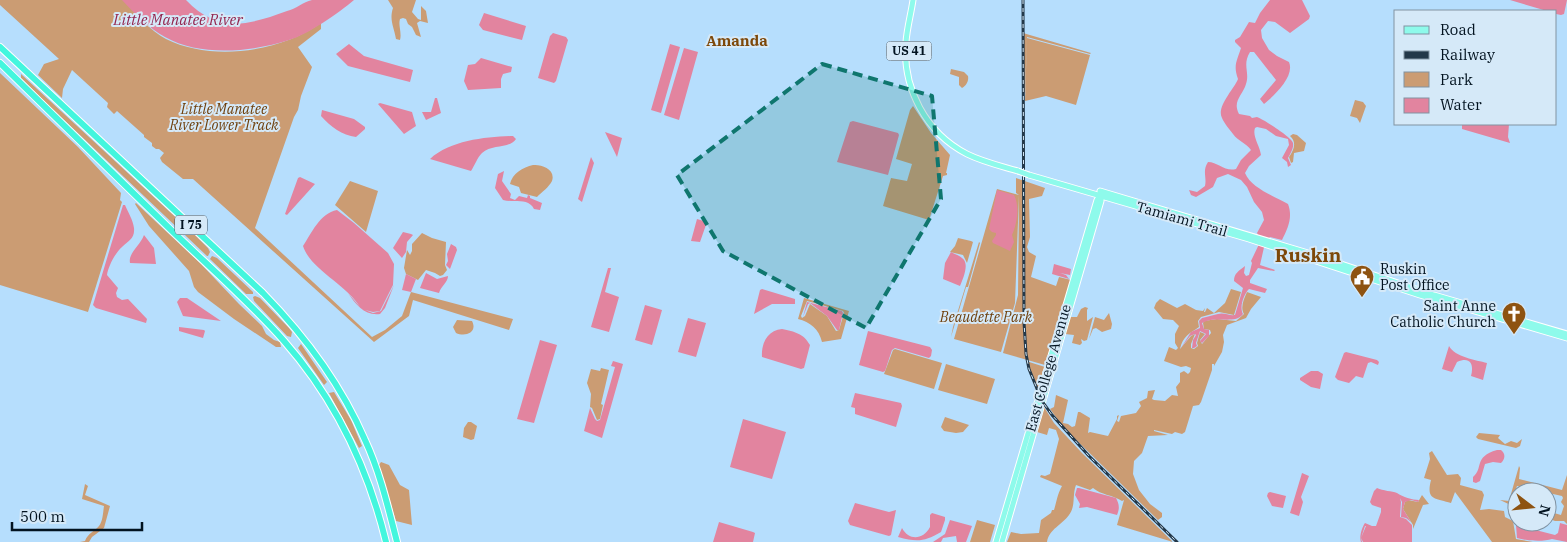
<svg xmlns="http://www.w3.org/2000/svg" width="1567" height="542" font-family="'IBM Plex Serif',serif">
<style>
.green{fill:#cb9c73;fill-rule:evenodd}
.water{fill:#e2849f}
.lines{fill:none;stroke-linecap:round;stroke-linejoin:round}
.major-casing{stroke:#fff;stroke-width:7}
.highway-casing{stroke:#fff;stroke-width:8}
.major{stroke:#8efaeb;stroke-width:5}
.highway{stroke:#43f6de;stroke-width:6}
.rail-casing{stroke:#233849;stroke-width:3}
.rail{stroke:#d5e9f8;stroke-width:1;stroke-dasharray:4;stroke-linecap:butt}
.major-bridge-casing{stroke:#fff;stroke-width:7;stroke-linecap:butt}
.major-bridge{stroke:#8efaeb;stroke-width:5}
.marked{fill:#0f766e;fill-opacity:0.2;stroke:#0f766e;stroke-width:4;stroke-dasharray:10 6;stroke-linejoin:round}
.labels{text-anchor:middle;stroke-width:4;stroke-linejoin:round;paint-order:stroke}
.shield{fill:#d5e9f8;stroke:#415361;stroke-width:1}
.shield-label{font-size:12px;font-weight:bold;fill:#021320}
.park-label{font-size:14px;font-style:italic;fill:#6e3f0b;stroke:#d5e9f8}
.street-label{font-size:14px;fill:#021320;stroke:#d5e9f8}
.poi-label{font-size:14px;fill:#021320;stroke:#d5e9f8;text-anchor:start}
.water-label{font-size:15px;font-style:italic;fill:#93254f;stroke:#d5e9f8}
.neighbourhood-label{font-size:15px;font-weight:bold;fill:#7d480a;stroke:#d5e9f8}
.district-label{font-size:19px;font-weight:bold;fill:#7d480a;stroke:#d5e9f8}
</style>
<rect width="100%" height="100%" fill="#b6defd"/>
<path class="green" d="M0 0H149L144 23C151 28 158 35 166 39 212 62 280 52 321 23V29L298 47 312 67 301 96 298 110 294 117 255 228 372 337 385 330 402 316 411 292 513 319 509 330 413 300 409 316 374 342 193 179H183L162 162 160 158 164 153 159 149H156L152 146V143L144 137V135L117 111 114 114 107 107 108 103 72 70 63 89 62 98 38 75 44 64 59 59 0 5Z
M388 0H416L412 12 418 19 421 20V6L426 11 428 23 420 21 417 23 421 37 416 35 412 27 408 24 406 19 403 18 400 19C398 25 402 33 400 40L396 39C394 27 389 20 393 8Z
M1023 33 1091 53 1090 54 1027 37 1025 93 1023 92Z
M1027 38 1090 55 1076 105 1046 96 1025 101Z
M951 69 964 72 968 76C969 81 966 86 962 88L959 85V77L950 74Z
M0 73 78 147 121 193 120 200 122 202 88 312 0 285Z
M21 74 197 237 208 248 210 252 208 256H207L41 98 21 78Z
M1355 100 1363 102 1366 106 1360 123 1357 118 1350 116Z
M913 106 931 133 950 155 946 173H947V175L943 176 929 220 883 206 891 178 907 181 912 164 896 159 910 110Z
M1293 134 1297 135 1306 143 1304 151 1294 153 1293 162 1291 163 1289 157C1294 150 1297 142 1290 136Z
M533 165C541 164 556 169 552 181 549 187 542 192 537 197L521 193 519 187 510 184C512 174 523 167 533 165Z
M1016 178 1045 188 1042 196 1029 199 1030 237 1027 247 1029 252 1036 256 1031 277 1056 286 1059 277 1071 280 1045 365 1003 353 1018 295 1019 195 1016 193Z
M350 181 378 191 366 232 335 205Z
M997 189 1019 195 1015 303 1001 352 954 339Z
M136 203 201 264 239 304 262 326 266 334 274 340 280 342 281 347H276L234 319 198 292 194 287 189 271 149 226 135 204Z
M422 233 432 238 446 242 445 265 447 270 443 275 440 276 435 273 426 270 418 280 406 274 404 268 407 250 410 255 412 251V244Z
M958 238 971 241 973 242 967 263 963 255 950 252 955 246Z
M979 242 980 243 968 287H966L951 337 953 327Z
M212 256 217 258 253 292V294H246L210 259Z
M1231 289 1241 292 1234 315 1219 312 1201 317 1198 321 1199 327C1189 334 1183 336 1180 349L1191 336 1195 334 1191 344V348L1194 349 1198 346 1197 343 1200 332 1205 334 1200 340 1202 344 1211 333 1210 330 1204 329 1203 323 1204 321 1217 319 1236 321 1244 314C1240 307 1244 299 1247 292L1261 297 1251 309 1246 318 1227 325 1223 335 1224 342 1222 352 1214 366V364H1212V370L1201 402 1199 405 1193 406 1185 432 1182 434 1175 432 1172 434 1154 430V431L1168 435 1148 436 1142 453 1134 461 1133 474 1139 490 1150 504 1162 513V517L1158 520 1064 428 1050 409 1054 407 1056 395 1068 400 1063 423 1068 424 1072 427 1075 426 1078 412H1080L1090 418 1088 433 1090 432 1108 436 1117 419V416L1119 415 1117 421 1119 422 1121 416 1136 413 1141 406 1139 402 1147 398 1148 391 1155 390 1152 399 1154 400 1165 401 1172 395 1178 396 1176 387 1180 382V373L1184 371 1188 374 1190 372 1191 368 1186 366 1181 367 1164 361 1169 347 1176 350 1178 348 1175 343V334L1179 326 1173 320 1163 319 1154 308 1156 303 1160 299 1177 308 1185 304 1196 310 1203 311 1205 308 1204 312H1205L1207 308 1214 313 1225 303Z
M255 296 260 298 289 328 292 332 291 337 287 336 254 301 253 297Z
M804 298 849 311 841 339 822 342C819 329 810 322 798 319ZM807 301 843 311 844 313 839 330 836 331 827 316 810 304 805 316 802 318 801 316Z
M1085 307 1088 308 1087 310V321L1093 317 1087 340 1084 341 1081 339 1082 343 1080 345 1072 343 1074 335 1065 334 1070 317H1077L1081 309Z
M1109 313 1112 324 1111 329 1102 332 1096 328 1093 329 1089 339 1095 317 1104 320Z
M457 320 472 321C478 333 465 337 456 333L453 327Z
M301 344 327 382 324 385 298 348Z
M895 349 942 363 934 389 884 374 893 350Z
M1026 361 1045 367 1037 393 1028 365Z
M946 364 995 379 987 404 938 390Z
M601 368 609 370 601 404 603 405 600 419 597 420 592 408 590 407 591 394 587 383 591 369 600 371Z
M334 392 351 420 362 446 359 448 329 393Z
M1044 407 1054 423 1082 453 1173 542 1117 525 1124 500 1122 501C1113 495 1101 495 1093 488L1090 490 1076 485C1072 495 1076 506 1069 515 1062 525 1049 529 1047 542H1007L1011 532 1021 534 1039 533 1041 520 1051 513 1052 510H1054C1057 500 1057 495 1062 486L1040 477 1041 475 1045 476 1050 474 1059 439 1056 430 1049 428 1047 435 1037 432Z
M945 417 969 425 963 432 956 433 944 431 941 427Z
M468 422H471L477 426 474 439 471 440 463 437 464 428Z
M1479 433 1500 435 1498 438 1505 444 1511 441 1517 443 1522 439 1520 446 1516 448 1478 439 1476 437Z
M1432 451 1447 475 1458 474 1461 478 1460 485 1482 491 1484 495 1480 510 1489 509 1504 511 1505 517 1513 521 1516 539 1533 542H1492L1455 492 1451 503C1434 498 1426 500 1431 480L1424 478 1430 459 1429 453Z
M381 462 389 465 400 485 409 490 412 525 396 521 379 465Z
M1519 466 1520 468 1519 479 1562 490 1567 475V524L1564 521H1555L1547 518V511L1561 515 1564 506 1561 502 1563 498 1562 496 1517 486 1513 498 1517 502V508L1500 500 1509 501Z
M85 484 88 486 85 495 110 506 104 528 92 537 89 542H80L85 541C88 533 94 532 99 526 103 521 103 512 104 506L82 499Z
M1422 495 1429 504 1423 505 1413 529V525L1403 509 1405 502 1408 500 1418 502Z
M977 520 995 525 990 542H970Z"/>
<path class="water" d="M122 0H186C218 34 249 25 287 11 296 9 303 2 312 0 325 0 341 0 354 0 339 13 307 35 289 40 252 52 200 57 165 37 149 28 135 14 122 0Z
M1270 0H1302L1310 16 1309 19 1290 33 1275 22 1268 21 1261 30 1262 38 1269 50 1277 56 1289 62C1295 76 1275 95 1264 104L1260 99 1276 80 1254 52H1250C1242 65 1250 72 1246 84 1243 95 1232 101 1239 114L1250 116 1252 118 1257 117C1263 119 1293 138 1293 143 1294 148 1290 154 1288 158L1291 165 1288 167 1287 162 1282 158 1289 145 1288 139 1276 136 1266 129 1257 127 1255 128C1252 136 1260 146 1261 155L1249 166 1245 173C1251 188 1274 196 1288 204 1293 217 1288 228 1282 240L1270 237 1265 243 1260 265 1275 270 1274 271 1258 268 1250 280V283L1267 289 1265 293 1249 289C1244 294 1239 307 1243 314 1235 325 1216 315 1202 323L1204 329 1209 330V336L1202 343 1200 341 1206 334 1200 331 1196 343 1197 346 1194 348H1192L1193 340 1196 335 1195 334 1190 336 1181 348 1191 332 1200 328 1199 321 1202 318C1208 317 1212 315 1218 314 1224 312 1229 316 1235 315L1243 288 1234 281C1234 273 1239 271 1245 266L1244 273 1246 276 1249 275 1252 263 1251 261 1261 240 1257 233 1264 220 1262 212 1254 202 1247 187 1241 180 1228 174 1217 178 1213 187 1196 197 1191 195 1189 190 1197 192 1205 186C1207 177 1202 171 1208 162 1218 162 1225 172 1236 169L1241 160 1251 150C1246 143 1238 141 1233 134 1230 130 1224 123 1222 118 1216 107 1234 89 1238 79 1233 65 1237 61 1241 48L1235 42V40L1240 37 1249 22 1255 23 1260 13Z
M1510 0H1567L1564 14 1561 15 1556 14V11H1547Z
M484 13 526 26 522 40 483 30 479 25Z
M553 33 566 37 568 40 556 81 554 83 538 78 550 36Z
M349 44 364 56 413 70 410 82 348 66 336 54Z
M670 44 680 47 661 113 651 110Z
M684 48 698 52 679 120 664 115Z
M481 58 512 67 511 72 503 74 501 79V88L468 90 464 81 468 65 475 64Z
M435 98H437L441 113 426 120 422 112H431Z
M380 103 412 112 416 126 404 134 378 104Z
M322 110 354 119 365 127V129L356 137C342 135 331 127 321 116Z
M853 121 898 133 899 135 888 175 837 162 850 122Z
M1462 124H1509L1508 137 1510 143 1462 129Z
M605 132 622 138 617 157Z
M513 136 516 139C509 149 492 144 482 153 477 158 475 165 471 171L430 159C451 140 486 137 513 136Z
M591 157 594 163 582 202 578 199Z
M504 171 502 181 511 194 510 198 515 200 519 196 527 198 528 195 530 196V198L542 203 540 210 534 209C528 197 514 203 503 200L495 188 498 174Z
M300 177 315 184 287 215 285 214 298 178Z
M997 190 1014 195C1020 206 1017 224 1012 235L1014 242 1010 251 993 243 992 241 996 235V233L992 232 989 229Z
M123 205H125C128 212 133 220 134 228 135 239 128 241 122 247 115 253 108 267 107 275L118 288 116 293 117 297 122 300 128 299 147 319 146 323 96 308 93 305Z
M337 210 354 223 388 253 394 264 393 285 380 311 373 312 365 310 373 313 381 311 394 285 385 308 380 314C365 316 356 305 348 293L360 307C347 285 310 269 303 246 311 234 320 213 337 210Z
M697 219 707 222 700 242 691 241Z
M403 232 411 234 413 235 407 242 406 252 402 258 393 248Z
M144 235 154 248 156 264 130 263C128 253 140 246 144 235Z
M451 244 456 247 457 250 450 269 446 265 448 261 447 254Z
M951 252C954 254 959 255 962 258 970 263 963 279 960 286L943 279 945 263Z
M1054 264 1071 269 1070 275 1060 273 1066 275 1069 279 1052 274Z
M608 268H611L605 292 619 297 609 332 591 327Z
M426 273 437 279 448 276C448 282 441 286 439 293L420 288Z
M406 274 416 279 411 292 402 290Z
M762 289 795 299V304H772L754 314 760 290Z
M180 298H187L221 321 183 316 177 302Z
M807 302 842 311 843 313 839 330H837L827 316 810 303 808 304 803 317Z
M645 305 662 310 652 345 635 340Z
M688 318 706 323 696 357 678 352Z
M179 327 204 330 205 331 203 338 179 331Z
M782 329C795 332 803 333 810 345L804 368 801 369 762 357C761 343 768 330 782 329Z
M868 331 930 347 932 350 931 356 929 358 895 348 892 350 885 371 883 372 859 365Z
M540 340 557 345 534 423 517 419Z
M1449 346C1455 357 1476 360 1487 363L1483 380 1471 376C1474 365 1471 356 1457 362L1452 372 1442 369Z
M1346 352 1377 360 1379 362 1378 365 1371 362 1368 363 1363 378 1356 376 1349 383 1338 380 1335 377 1344 353Z
M613 361 623 364 602 438 584 431 590 408 595 419 597 421 600 420 615 367 611 366Z
M1311 371H1318L1323 374 1320 389 1311 387 1300 380V378Z
M855 393 901 403 902 406 896 427 855 414V408L851 407Z
M743 419 786 432 772 479 730 467Z
M1497 450H1501C1506 454 1505 459 1501 463L1493 462 1485 464 1480 481 1476 483 1473 482V477C1484 468 1473 457 1497 450Z
M1302 473 1309 476 1301 497 1303 502 1299 516 1290 513Z
M1077 488H1079L1116 498C1119 504 1120 508 1117 515L1087 507 1079 508 1080 504 1075 495Z
M1377 488C1383 491 1392 491 1397 493 1403 497 1412 500 1419 500L1418 502 1411 500 1405 502 1403 509 1411 522 1406 518 1401 517 1402 502 1400 498 1401 502 1400 517 1406 519 1412 525V542H1363L1361 538 1366 526H1367H1365L1361 538 1362 542H1361C1359 537 1362 527 1365 523L1372 526H1376L1381 512V508L1372 505 1370 502 1374 491Z
M1270 492 1286 496 1283 508 1272 506 1267 496 1268 493Z
M855 503 889 512 896 510 891 535 889 536 850 525 848 521Z
M932 513 945 517V520L941 532C924 542 917 542 898 537L902 528C909 541 923 540 930 527V515Z
M950 520 972 526 966 542H957L956 536 943 538 941 542H933L945 534Z
M719 522 753 532 755 533 753 542H713Z
M1560 523 1567 525V542L1552 539C1543 542 1527 541 1517 538L1516 525 1555 535 1558 533Z"/>
<g class="lines">
<defs>
<path id="major" d="M913 0C911 14 907 28 906 42 902 88 926 133 967 154 983 162 1001 166 1018 171
M1029 175 1249 239 1420 295 1567 338
M1100 191 1308 253 1434 295 1567 334
M996 542 1097 200 1102 192
M1002 542 1101 201V195"/>
<path id="highway" d="M0 47 263 293C305 336 341 384 365 440 380 472 388 507 397 542
M0 63C56 118 112 172 168 227 207 265 249 301 284 341 335 399 368 468 386 542"/>
</defs>
<use href="#major" class="major-casing"/>
<use href="#highway" class="highway-casing"/>
<use href="#major" class="major"/>
<use href="#highway" class="highway"/>
<defs>
<path id="rail" d="M1023 0 1024 322 1026 354 1029 369 1042 401 1052 415 1089 456 1177 542"/>
</defs>
<use href="#rail" class="rail-casing"/>
<use href="#rail" class="rail"/>
<defs>
<path id="major-bridge" d="M1018 171 1029 175"/>
</defs>
<use href="#major-bridge" class="major-bridge-casing"/>
<use href="#major-bridge" class="major-bridge"/>
</g>
<path class="marked" d="M822 64 932 96 941 199 866 328 723 251 677 175Z"/>
<defs>
<symbol id="civic-pin" viewBox="-11 -11 22 30"><path d="M0 17L-7.5 6A9.5 9.5 0 1 1 7.5 6Z" fill="#8e5311" stroke="#d5e9f8"/><path d="M-.6-6.5H3V-4.5H.6V-3L4-1V1h2V6H-6V1h2V-1L-.6-3ZM-1.2 2.5V6h2.4V2.5Z" fill="#fff"/></symbol>
<symbol id="church-pin" viewBox="-11 -11 22 30"><path d="M0 17L-7.5 6A9.5 9.5 0 1 1 7.5 6Z" fill="#8e5311" stroke="#d5e9f8"/><path d="M-1.2-6h2.4v3.5h3.3v2.4h-3.3V6h-2.4V-.1h-3.3v-2.4h3.3Z" fill="#fff"/></symbol>
</defs>
<g fill-rule="evenodd">
<use href="#civic-pin" x="1348" y="263" width="28" height="38"/>
<use href="#church-pin" x="1500" y="300" width="28" height="38"/>
</g>
<g class="labels">
<g class="shield">
<rect x="886.5" y="41.5" width="45" height="19" rx="4"/>
<rect x="175" y="215.5" width="32" height="19" rx="4"/>
</g>
<g class="shield-label">
<text x="909" y="55">US 41</text>
<text x="191" y="229">I 75</text>
</g>
<g class="park-label">
<text x="224" y="114">Little Manatee<tspan x="224" dy="16">River Lower Track</tspan></text>
<text x="986" y="322">Beaudette Park</text>
</g>
<g class="street-label">
<text transform="translate(1182 219) rotate(16)" y="5">Tamiami Trail</text>
<text transform="translate(1048 368) rotate(-74)" y="5">East College Avenue</text>
</g>
<g class="poi-label">
<text x="1380" y="274">Ruskin<tspan x="1380" dy="16">Post Office</tspan></text>
<text x="1496" y="311" text-anchor="end">Saint Anne<tspan x="1496" dy="16">Catholic Church</tspan></text>
</g>
<g class="water-label">
<text x="178" y="25">Little Manatee River</text>
</g>
<g class="neighbourhood-label">
<text x="737" y="46">Amanda</text>
</g>
<g class="district-label">
<text x="1308" y="262">Ruskin</text>
</g>
</g>
<rect x="1394" y="10" width="162" height="115" fill="#d5e9f8" stroke="#8193a2"/>
<rect x="1404" y="26" width="25" height="8" fill="#8efaeb" stroke="#8193a2"/>
<text x="1440" y="35" font-size="15" fill="#021320">Road</text>
<rect x="1404" y="51" width="25" height="8" fill="#233849" stroke="#8193a2"/>
<text x="1440" y="60" font-size="15" fill="#021320">Railway</text>
<rect x="1404" y="72" width="25" height="15" fill="#cb9c73" stroke="#8193a2"/>
<text x="1440" y="85" font-size="15" fill="#021320">Park</text>
<rect x="1404" y="98" width="25" height="15" fill="#e2849f" stroke="#8193a2"/>
<text x="1440" y="110" font-size="15" fill="#021320">Water</text>
<g transform="translate(1532 507) rotate(106)"><circle r="24" fill="#d5e9f8" stroke="#8193a2"/>
<path d="M0-4L9 19L0 12L-9 19Z" fill="#8e5311"/>
<text y="-8" font-size="14" font-weight="bold" text-anchor="middle" fill="#021320">N</text>
</g>
<path d="M12 522v8h130v-8" fill="none" stroke="#021320" stroke-width="2.5"/>
<text x="20" y="522" font-size="15" fill="#021320" stroke="#d5e9f8" stroke-width="4" paint-order="stroke">500 m</text>
</svg>
